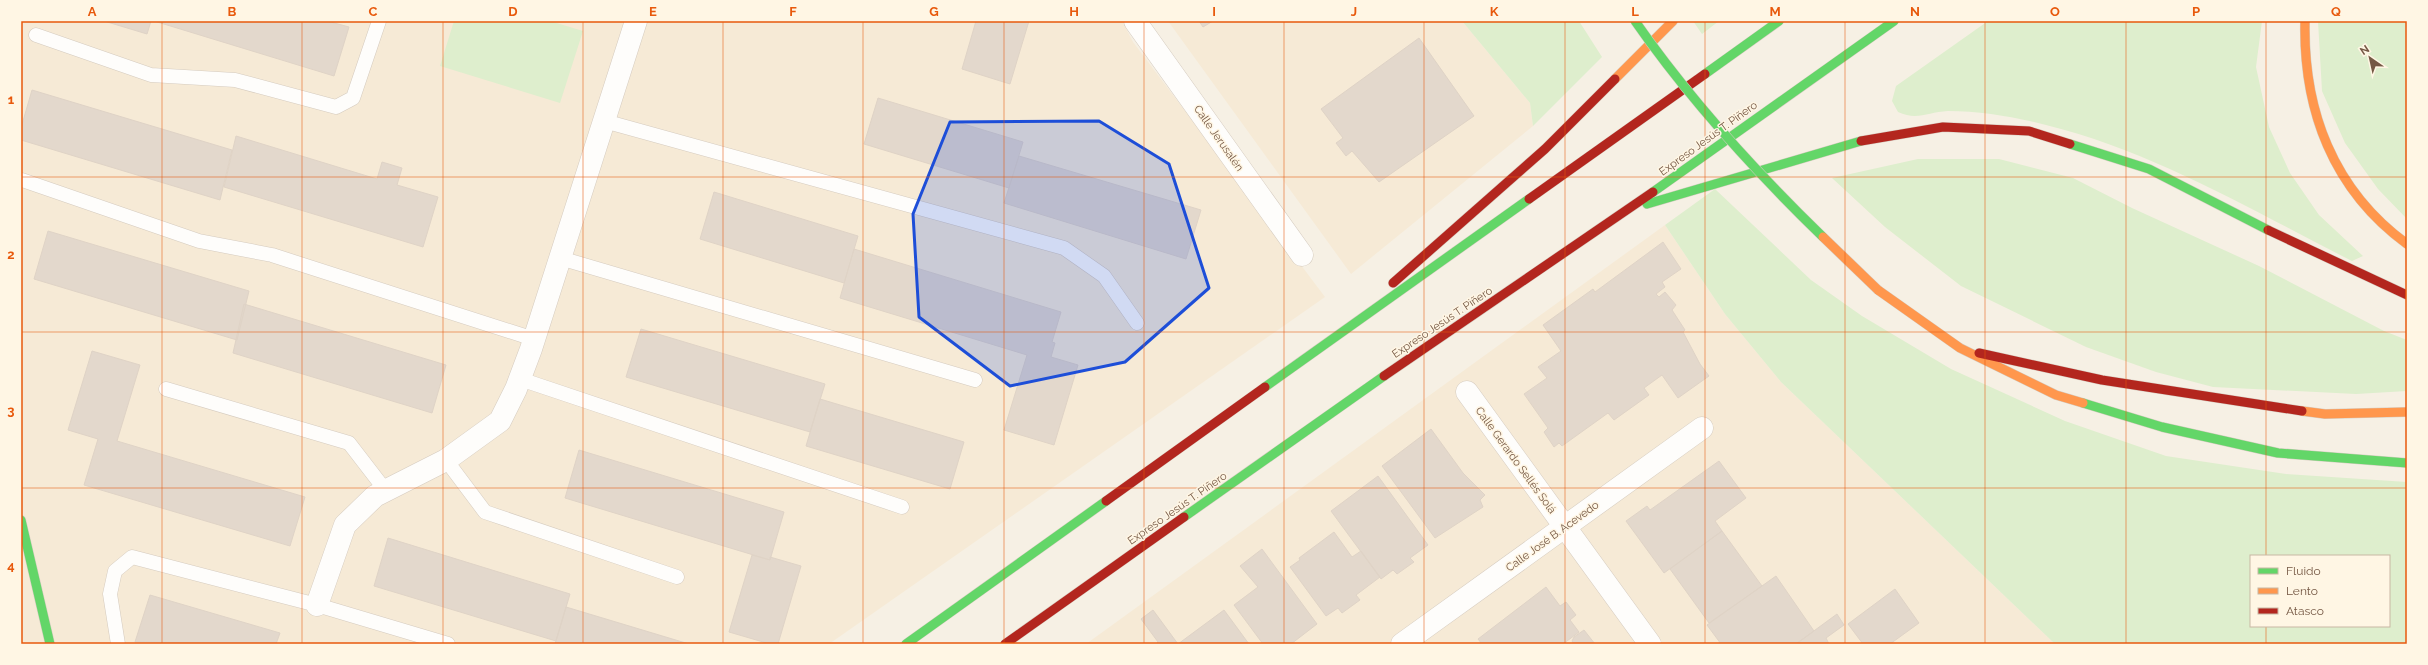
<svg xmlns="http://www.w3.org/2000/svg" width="2428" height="665" font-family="Raleway,sans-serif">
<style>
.residential{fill:#f6ead6}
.green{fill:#deeecd;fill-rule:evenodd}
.building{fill:#e3d8cc;stroke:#dfd3c6}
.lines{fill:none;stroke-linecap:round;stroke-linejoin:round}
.lane-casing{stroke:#d5cbbf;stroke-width:15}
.street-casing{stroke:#d5cbbf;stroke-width:23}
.fast-casing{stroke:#d6ccc1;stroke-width:10}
.slow-casing{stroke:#d6ccc1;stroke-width:10}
.jam-casing{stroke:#d6ccc1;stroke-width:10}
.lane{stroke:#fefdfb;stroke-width:14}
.street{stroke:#fefdfb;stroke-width:22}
.fast{stroke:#63d668;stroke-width:9}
.slow{stroke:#ff974d;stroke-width:9}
.jam{stroke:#b3261e;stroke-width:9}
.fast-bridge-casing{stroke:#d5cbc2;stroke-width:10;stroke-linecap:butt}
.slow-bridge-casing{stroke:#d5cbc2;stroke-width:10;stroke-linecap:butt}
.fast-bridge{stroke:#63d668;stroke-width:9}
.slow-bridge{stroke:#ff974d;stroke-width:9}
.marked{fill:#1d4ed8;fill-opacity:0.2;stroke:#1d4ed8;stroke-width:3;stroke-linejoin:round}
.grid{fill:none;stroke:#e8590c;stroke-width:1;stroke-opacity:0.55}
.labels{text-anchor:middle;stroke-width:3;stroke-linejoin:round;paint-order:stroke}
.street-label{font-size:11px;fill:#755844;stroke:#fff6e4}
.neatline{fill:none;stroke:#e8590c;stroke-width:1.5}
.grid-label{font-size:13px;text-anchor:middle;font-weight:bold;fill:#e8590c}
</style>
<rect width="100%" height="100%" fill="#f6f0e4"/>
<path class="residential" d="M21 21H1122L1133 42 1325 297 829 644H21Z
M1168 21H1462L1530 103 1533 126 1351 274Z
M1665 225 1725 314 1781 382 2055 644H1086Z"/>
<path class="green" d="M454 21H550L583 31 560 103 440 66Z
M1462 21H1579L1602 57 1533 126 1530 103Z
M1693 21H1719L1702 34Z
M1988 21H2262L2256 67 2269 127 2290 173 2319 215 2363 256 2352 261C2253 211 2155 152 2046 125 2015 117 1980 111 1948 111 1928 112 1917 121 1898 112L1892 101 1896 86Z
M2318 21H2407V219L2378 189 2345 143 2322 91Z
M1918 159H1999L2073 178 2132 208 2259 266 2384 331 2407 340V391L2356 394 2213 387 2156 372 2086 347 1961 286 1885 227 1832 178Z
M1715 189 1811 280 1862 316 1951 369 2065 421 2166 456 2286 474 2407 482V644H2055L1781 382 1725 314 1665 225ZM2251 556H2389V626H2251Z"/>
<path class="building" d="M104 21H151L147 34Z
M154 21H327L349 27 334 76Z
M976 21H1029L1010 84 962 69Z
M1199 21H1213L1203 27Z
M1419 38 1474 116 1379 182 1352 151 1346 156 1336 143 1343 138 1321 109Z
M32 90 232 150 220 200 21 140V128Z
M878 98 1023 142 1009 188 864 144Z
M236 136 377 179 382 162 402 168 397 185 438 197 423 247 224 187Z
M1019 156 1201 210 1186 259 1004 203Z
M714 192 858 236 844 283 700 239Z
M48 231 249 291 237 340 34 279Z
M1663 242 1681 269 1662 282 1665 287 1656 294 1659 297 1665 292 1676 305 1672 310 1685 330 1683 332 1700 364 1709 376 1678 398 1662 375 1644 388 1649 395 1614 420 1608 413 1562 446 1559 443 1554 447 1544 432 1548 428 1524 394 1547 378 1538 367 1561 351 1543 325 1593 289 1595 292Z
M854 249 1061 312 1052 342 1055 343 1051 357 1078 365 1054 445 1004 430 1027 355 840 298Z
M244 304 446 365 432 413 233 353Z
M641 329 825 384 810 432 626 377Z
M92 351 140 365 117 441 305 497 290 546 84 485 98 439 68 430Z
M820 399 964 442 950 489 806 446Z
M1431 429 1463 473 1485 495 1480 500 1483 507 1435 538 1382 466Z
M579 450 784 512 770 560 565 498Z
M1719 461 1746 498 1715 521 1722 531 1664 573 1626 521 1647 506 1650 510Z
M1378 476 1428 545 1410 558 1414 562 1397 574 1393 570 1381 579 1331 511Z
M1722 531 1762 586 1709 623 1670 569Z
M1334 532 1352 557 1361 551 1380 577 1356 595 1360 600 1342 613 1338 608 1326 616 1290 567 1300 560 1299 558Z
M388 538 570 594 556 641 374 586Z
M1262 549 1317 624 1291 644H1263L1234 605 1258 587 1240 566Z
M752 555 770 560V557L801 566 778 644H770L729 632Z
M1776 576 1814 631 1796 644H1721L1707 625Z
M1546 587 1560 606 1566 602 1576 615 1570 620 1579 632 1563 644H1482L1478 639Z
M1895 589 1919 623 1890 644H1863L1848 624Z
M150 595 280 633 276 644 135 642Z
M566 607 689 644H555Z
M1153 610 1178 644H1156L1158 642 1141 619Z
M1224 610 1249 644H1178Z
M1837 614 1844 625 1826 638 1829 644H1796Z
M1584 630 1595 644H1574L1572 641 1574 637Z"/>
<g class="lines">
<defs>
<path id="lane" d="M36 35 151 75 235 80 336 107 353 98 379 21
M604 121 1064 248 1104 276 1137 323
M22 180 199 241 272 255 534 339
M560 258 975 380
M520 379 902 507
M166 389 349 443 386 491
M446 460 485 512 677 577
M118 644 110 594 115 571 132 557 317 605 448 644"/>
<path id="street" d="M1135 21 1302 255
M1467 392 1650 644
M317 605 345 525 375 496 446 460 500 421 516 389 531 349 636 21
M1402 644 1702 428"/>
<path id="fast" d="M1705 74 1779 21
M2070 144 2149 169 2268 230
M1653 192 1894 21
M1647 204 1861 141
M1265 387 1529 199
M2083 403 2162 427 2278 453 2407 463
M1184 517 1384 376
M21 520 50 644
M906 644 1106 501"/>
<path id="slow" d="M2305 21C2303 110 2333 190 2407 244
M1615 79 1673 21
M1878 290 1960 348 2056 395 2083 403
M2302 411 2325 414 2407 412"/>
<path id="jam" d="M1861 141 1943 127 2029 131 2070 144
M1529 199 1705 74
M2268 230 2407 295
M1393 283 1545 149 1615 79
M1979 353 2102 380 2302 411
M1384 376 1653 192
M1106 501 1265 387
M1005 644 1184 517"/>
</defs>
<use href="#lane" class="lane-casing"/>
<use href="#street" class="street-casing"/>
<use href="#fast" class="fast-casing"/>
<use href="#slow" class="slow-casing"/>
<use href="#jam" class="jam-casing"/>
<use href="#lane" class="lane"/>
<use href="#street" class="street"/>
<use href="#fast" class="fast"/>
<use href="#slow" class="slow"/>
<use href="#jam" class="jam"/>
<defs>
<path id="fast-bridge" d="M1635 21C1690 100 1754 170 1823 237"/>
<path id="slow-bridge" d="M1823 237 1878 290"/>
</defs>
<use href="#fast-bridge" class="fast-bridge-casing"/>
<use href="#slow-bridge" class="slow-bridge-casing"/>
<use href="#fast-bridge" class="fast-bridge"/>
<use href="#slow-bridge" class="slow-bridge"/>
</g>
<path class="marked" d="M1099 121 1169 164 1209 288 1125 362 1010 386 919 317 913 214 950 122Z"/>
<path class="grid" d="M162 21V644M302 21V644M443 21V644M583 21V644M723 21V644M863 21V644M1004 21V644M1144 21V644M1284 21V644M1424 21V644M1565 21V644M1705 21V644M1845 21V644M1985 21V644M2126 21V644M2266 21V556M21 177H2407M21 332H2407M21 488H2407M2266 626V644"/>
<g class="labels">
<g class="street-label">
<text transform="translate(1219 138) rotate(55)" y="4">Calle Jerusalén</text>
<text transform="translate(1708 138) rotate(-36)" y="4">Expreso Jesús T. Piñero</text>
<text transform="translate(1442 322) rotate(-34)" y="4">Expreso Jesús T. Piñero</text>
<text transform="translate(1516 460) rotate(54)" y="4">Calle Gerardo Sellés Solá</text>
<text transform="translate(1177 508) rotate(-35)" y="4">Expreso Jesús T. Piñero</text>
<text transform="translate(1552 536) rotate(-36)" y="4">Calle José B. Acevedo</text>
</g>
</g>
<rect width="2428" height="665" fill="none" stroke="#fff6e4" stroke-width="44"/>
<rect x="2250" y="555" width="140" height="72" fill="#fff6e4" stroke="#c8b7a4"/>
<rect x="2258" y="568" width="20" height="6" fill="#63d668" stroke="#c8b7a4"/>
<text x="2286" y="575" font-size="12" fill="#755844">Fluido</text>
<rect x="2258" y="588" width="20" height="6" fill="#ff974d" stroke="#c8b7a4"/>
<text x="2286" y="595" font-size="12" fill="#755844">Lento</text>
<rect x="2258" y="608" width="20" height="6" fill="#b3261e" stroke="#c8b7a4"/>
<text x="2286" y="615" font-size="12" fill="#755844">Atasco</text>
<g transform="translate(2370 58) rotate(326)" stroke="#fff6e4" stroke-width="3" paint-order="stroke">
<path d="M0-3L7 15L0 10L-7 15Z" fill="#755844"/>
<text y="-6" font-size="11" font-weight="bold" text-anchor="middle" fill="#755844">N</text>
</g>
<rect x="22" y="22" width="2384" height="621" class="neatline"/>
<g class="grid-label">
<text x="92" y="16">A</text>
<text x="232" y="16">B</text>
<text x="373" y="16">C</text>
<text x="513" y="16">D</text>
<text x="653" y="16">E</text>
<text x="793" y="16">F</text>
<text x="934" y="16">G</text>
<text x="1074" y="16">H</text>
<text x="1214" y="16">I</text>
<text x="1354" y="16">J</text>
<text x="1494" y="16">K</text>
<text x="1635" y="16">L</text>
<text x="1775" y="16">M</text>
<text x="1915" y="16">N</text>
<text x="2055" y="16">O</text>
<text x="2196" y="16">P</text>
<text x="2336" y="16">Q</text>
<text x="11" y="104">1</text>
<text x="11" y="259">2</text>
<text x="11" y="415">3</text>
<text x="11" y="570">4</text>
</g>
</svg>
